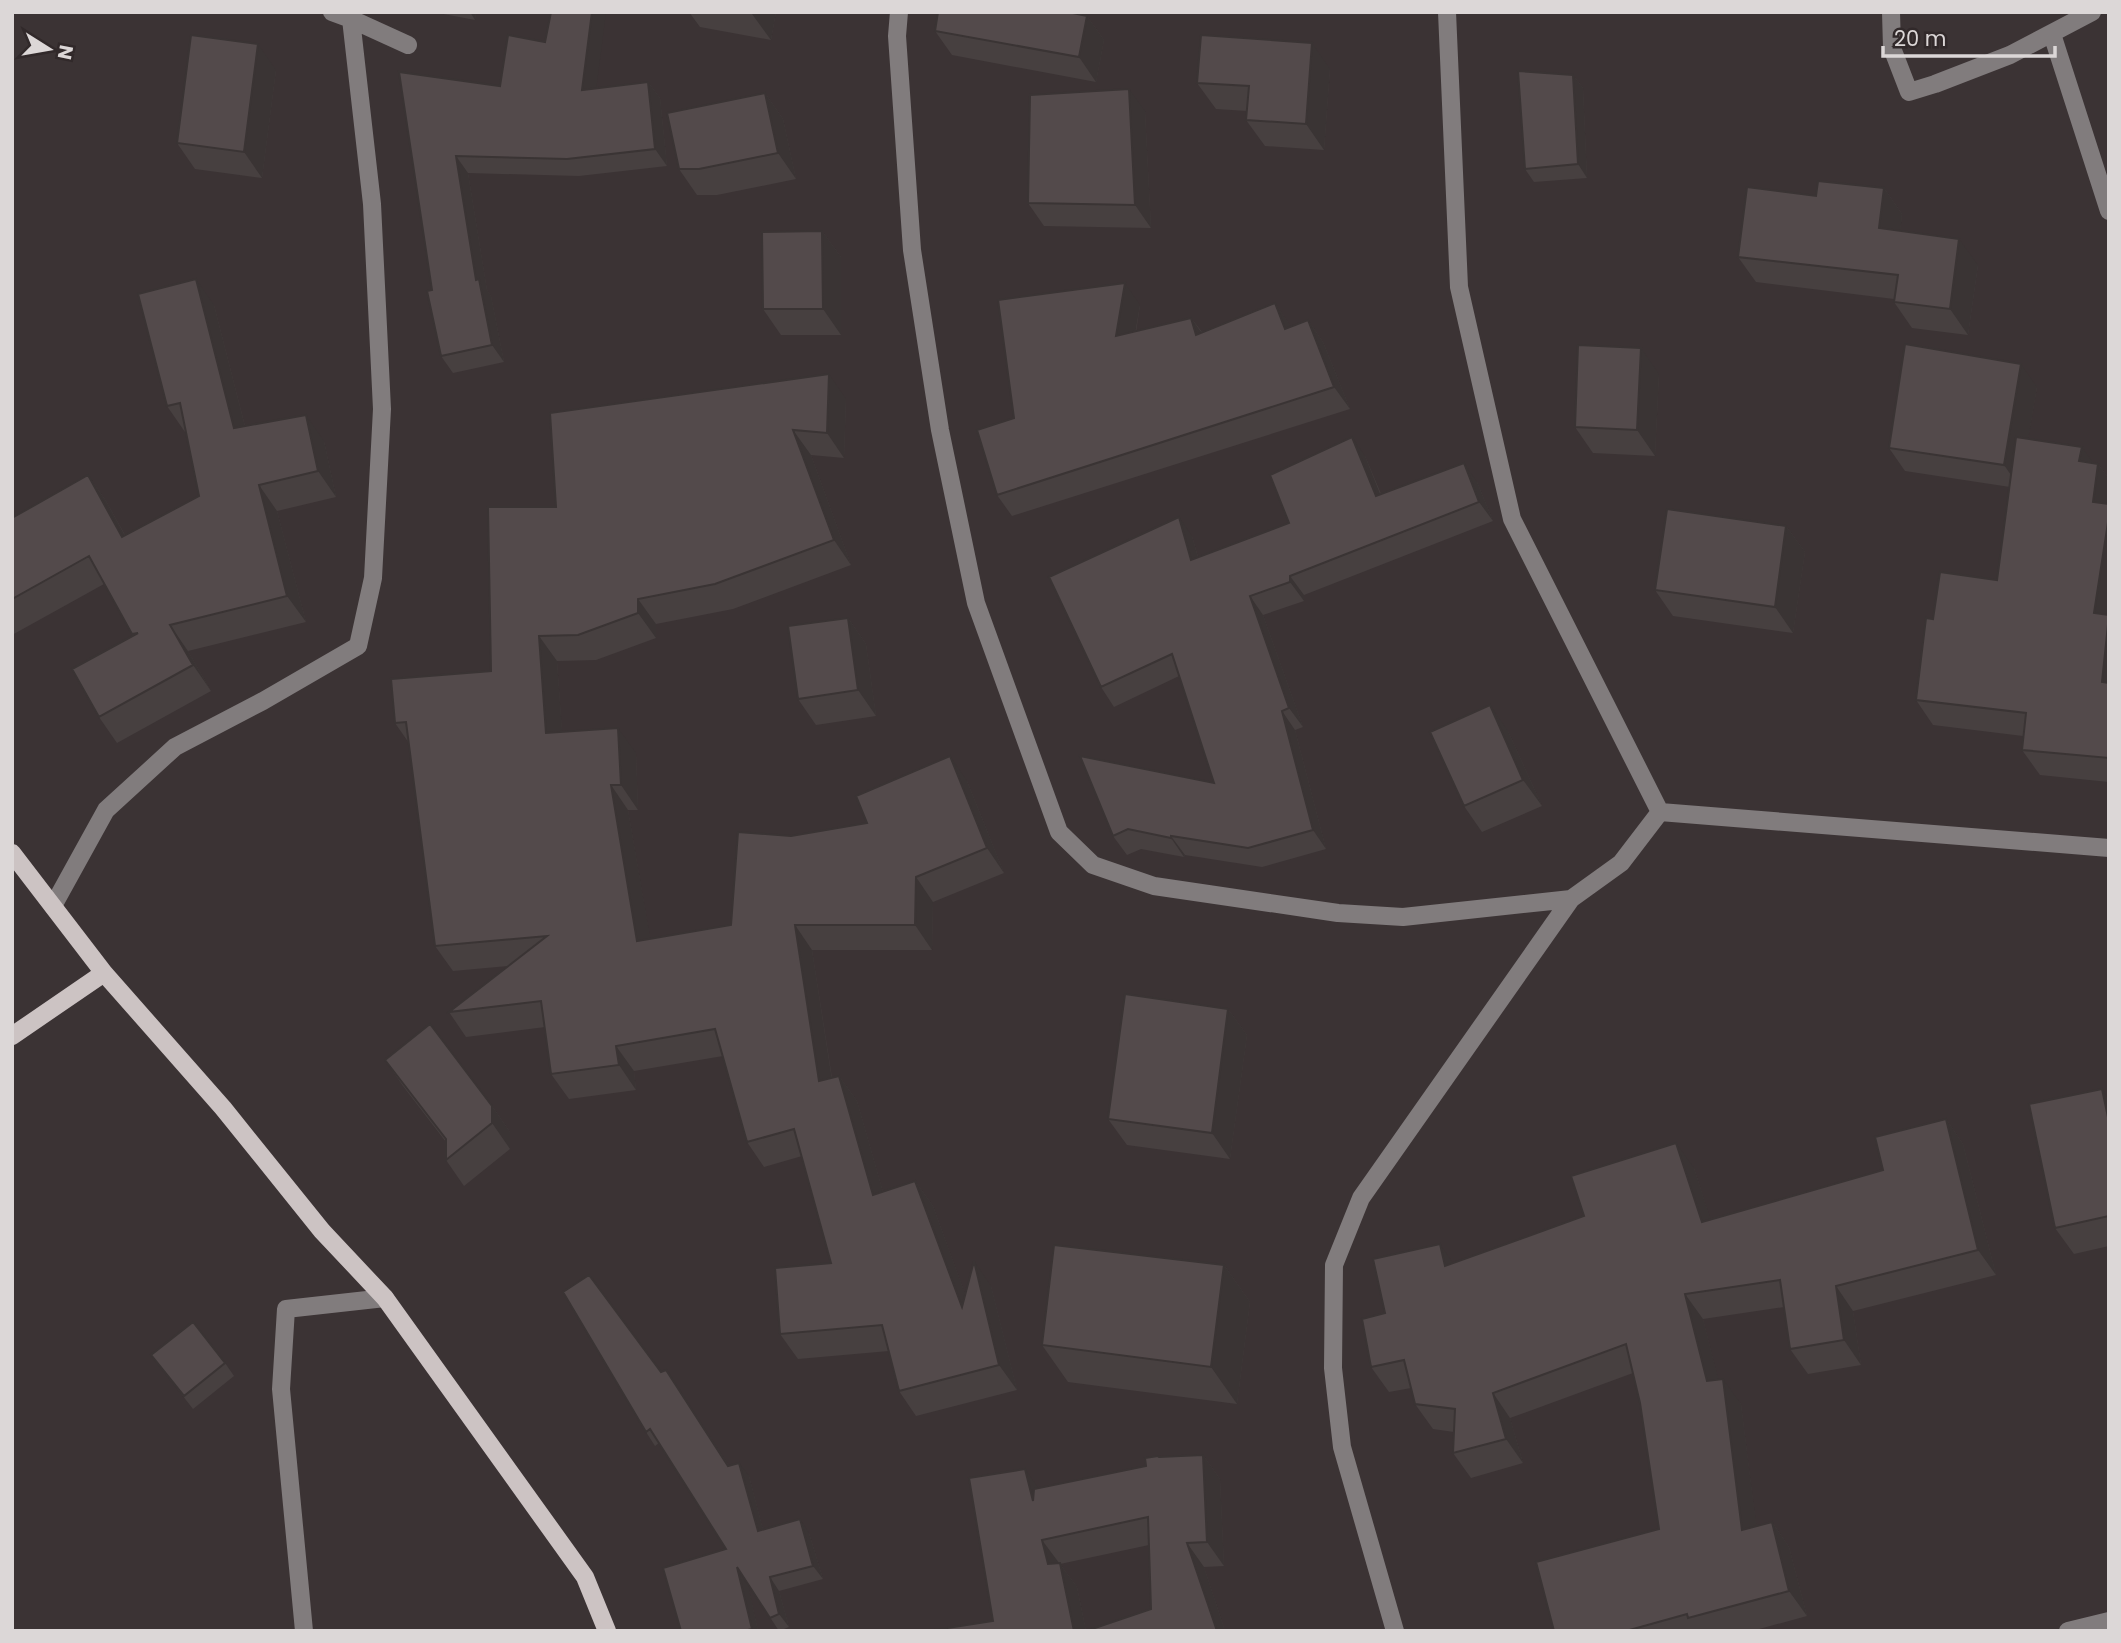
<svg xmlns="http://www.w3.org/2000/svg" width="2121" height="1643" font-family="Poppins,sans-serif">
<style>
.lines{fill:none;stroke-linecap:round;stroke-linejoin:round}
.minor{stroke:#817c7d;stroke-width:18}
.major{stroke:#ccc3c3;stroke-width:18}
.wall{fill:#474040}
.shaded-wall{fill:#3a3434}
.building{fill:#534a4b;stroke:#3a3434;stroke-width:2}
</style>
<rect width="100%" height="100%" fill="#3b3334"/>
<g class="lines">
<path class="minor" d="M332 12 351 19 408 45
M899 12 897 36 912 250 940 430 976 603 1059 832 1093 865 1154 886 1338 913 1403 917 1571 899
M1447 12 1459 287 1512 519 1660 812
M1891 12 1892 48 1909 92 1935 84 2010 55 2092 12
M2052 34 2109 211
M1660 812 2109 848
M53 906 106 810 175 747 263 701 358 646 373 578 382 409 372 204 351 19 353 12
M304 1631 281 1389 286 1309 385 1298
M1395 1631 1342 1447 1333 1368 1334 1265 1361 1198 1571 899 1621 863 1660 812
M2068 1631 2109 1621"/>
<path class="major" d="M12 853 104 973 223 1108 322 1231 385 1298 585 1577 607 1631
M12 1036 104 973"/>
</g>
<path class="wall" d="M433 12H476L475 20Z
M689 12H776L771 40 700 27Z
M1087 16 1104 40 1096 82 952 55 935 31Z
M1330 69 1324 150 1265 146 1246 120 1247 111 1216 109 1197 83Z
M276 70 262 178 195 169 177 143Z
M399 72 500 86 596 88 648 82 660 98 667 166 579 176 468 173 487 290 491 296 504 362 453 373 441 356 432 290Z
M1573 75 1583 88 1587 178 1534 182 1525 169Z
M765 93 783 119 796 179 717 195H697L679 169Z
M1145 111 1151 228 1044 226 1028 203Z
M1884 188 1902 214 1900 231 1978 265 1968 335 1912 328 1894 302V299L1756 282 1738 257 1816 196Z
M822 231 841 257V335H781L763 309Z
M1275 303 1291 327 1308 320 1323 342 1350 409 1012 516 997 495 1014 418 1140 305 1136 332 1191 318 1202 332Z
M214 305 245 426 324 441 336 497 277 511 306 622 188 651 211 691 117 743 99 717 133 636 104 584 12 635V518L88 475 106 501 125 535 199 496 186 432H185L167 406Z
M1659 374 1655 456 1593 453 1575 427Z
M2037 387 2028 438 2094 463 2098 464 2109 479V782L2040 775 2022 750 2023 736 1933 725 1916 700 1933 619 1997 580 2010 487 1905 471 1889 448Z
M846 399 844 458 811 455 851 565 733 609 656 624V638L596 660 557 661 562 732 636 753 638 810H628L650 939 731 925 791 836 867 823 967 781 1004 873 933 902 932 950H812L832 1078 839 1076 857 1101 883 1192 915 1181 933 1206 965 1294 991 1286 1017 1390 916 1416 899 1391 889 1351 798 1359 780 1334 831 1263 802 1156 764 1167 747 1142 723 1056 634 1071 636 1090 569 1099 551 1074 545 1027 466 1037 449 1012 508 966 453 971 435 946 409 743 395 723 491 671 556 507Z
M1365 456 1381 494 1477 482 1493 521 1304 595V601L1263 615 1303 727 1295 730 1326 849 1262 867 1185 855 1184 857 1141 849 1127 855 1113 836 1214 783 1179 676 1114 707 1101 687 1192 536 1198 557 1289 523Z
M1786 526 1805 552 1793 633 1673 616 1655 590Z
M848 618 866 644 876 716 816 725 798 699Z
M1508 731 1542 806 1482 832 1464 806Z
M1228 1009 1247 1035 1230 1159 1127 1145 1108 1119Z
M385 1060 492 1106 510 1132V1149L464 1186 446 1160V1142L403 1086Z
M2109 1099V1246L2074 1254 2055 1228Z
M1946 1119 1963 1144 1996 1275 1853 1311 1861 1365 1808 1374 1790 1349 1784 1307 1703 1319 1718 1380 1741 1404 1756 1526 1772 1522 1789 1547 1807 1616 1752 1631H1554L1659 1529 1640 1403 1633 1373 1510 1418 1523 1463 1471 1478 1453 1453 1454 1432 1433 1429 1415 1404 1411 1388 1389 1392 1371 1367 1385 1313 1584 1216 1694 1168 1710 1219 1883 1170Z
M1224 1265 1250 1302 1237 1404 1068 1382 1042 1345Z
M151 1355 225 1363 234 1376 193 1409Z
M666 1370 729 1466 749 1476 763 1530 809 1533 823 1579 779 1591 789 1627 779 1631 747 1582 758 1631H681L726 1549 659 1443 655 1446 646 1432 661 1372Z
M1203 1455 1220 1479 1224 1566 1204 1567 1225 1631H1086L1151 1609 1149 1545 1060 1564 1077 1587 1086 1631 993 1621 1039 1489 1146 1466 1159 1457Z"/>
<path class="shaded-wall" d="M470 12H476L475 20Z
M592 12H606L594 107 582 90Z
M753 12H776L771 40 752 14Z
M1087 16 1104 40 1096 82 1079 57Z
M1312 43 1330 69 1324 150 1306 124Z
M258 44 276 70 262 178 244 152Z
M1573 75 1583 88 1587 178 1578 164Z
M648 82 660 98 667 166 655 149Z
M1129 89 1145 111 1151 228 1135 205Z
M765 93 783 119 796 179 778 153Z
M456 156 468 173 487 290 491 296 504 362 492 345 476 280Z
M1884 188 1902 214 1898 254 1879 228Z
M822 231 841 257V335L823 309Z
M1959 239 1978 265 1968 335 1950 309Z
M196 279 214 305 252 454 234 428Z
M1125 283 1140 305 1131 358 1116 336Z
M1275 303 1290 325 1300 350 1285 329Z
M1191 318 1207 340 1196 335Z
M1308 320 1323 342 1350 409 1334 387Z
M1641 348 1659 374 1655 456 1637 430Z
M2021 364 2037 387 2020 488 2004 465Z
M829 374 846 399 844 458 827 433Z
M306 415 324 441 336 497 318 471Z
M793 430 811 455 851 565 834 540Z
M1352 437 1365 456 1389 516 1376 496Z
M2082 447 2097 468 2098 464 2109 479V691L2102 682 2094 613 2093 502 2079 461Z
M1464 463 1477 482 1493 521 1479 502Z
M88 475 106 501 140 563 122 537Z
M259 485 277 511 306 622 287 596Z
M1179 517 1192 536 1204 579 1191 560Z
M1786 526 1805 552 1793 633 1775 607Z
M1290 576 1304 595V601L1290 582Z
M1250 596 1263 615 1303 727 1289 708Z
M638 599 656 624V638L638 613Z
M848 618 866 644 876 716 858 690Z
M170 625 188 651 211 691 193 665Z
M539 636 557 661 564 758 546 733Z
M1490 705 1508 731 1542 806 1523 780Z
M1282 711 1295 730 1326 849 1313 830Z
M618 728 636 753 638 810 621 785Z
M950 756 967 781 1004 873 987 848Z
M611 785 628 810 655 966 637 941Z
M1171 836 1185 855 1184 857 1171 838Z
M916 877 933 902 932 950 915 925Z
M795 925 812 950 836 1106 819 1081Z
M1228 1009 1247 1035 1230 1159 1212 1133Z
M616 1046 634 1071 636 1090 619 1065Z
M839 1076 857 1101 891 1220 873 1195Z
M2102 1089 2109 1099V1122Z
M492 1106 510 1132V1149L492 1123Z
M1946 1119 1963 1144 1996 1275 1978 1250Z
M1676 1143 1694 1168 1719 1246 1702 1222Z
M915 1181 933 1206 979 1332 962 1307Z
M1440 1244 1457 1269 1445 1266Z
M974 1261 991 1286 1017 1390 999 1365Z
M1224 1265 1250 1302 1237 1404 1211 1367Z
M1836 1286 1853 1311 1861 1365 1844 1340Z
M1685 1294 1703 1319 1725 1406 1707 1381Z
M1723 1379 1741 1404 1760 1555 1742 1530Z
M1493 1393 1510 1418 1523 1463 1506 1439Z
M1203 1455 1220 1479 1224 1566 1207 1542Z
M739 1463 749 1476 767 1545 758 1531Z
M1025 1469 1042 1493 1033 1501Z
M800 1519 809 1533 823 1579 813 1566Z
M1772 1522 1789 1547 1807 1616 1789 1591Z
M1042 1540 1077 1587 1086 1631H1074L1048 1564Z
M1187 1543 1204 1567 1225 1631H1217Z
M737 1567 747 1580 758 1631H753L752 1629Z
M770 1577 779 1591 789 1627 779 1614Z"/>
<path class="building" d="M551 12H592L582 90 648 82 655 149 567 159 456 156 476 280 479 279 492 345 441 356 427 291 432 290 399 72 500 86 508 35 545 42Z
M938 12H1068L1087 16 1079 57 935 31Z
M191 35 258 44 244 152 177 143Z
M1201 35 1312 43 1306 124 1246 120 1249 86 1197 83Z
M1518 71 1573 75 1578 164 1525 169Z
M1129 89 1135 205 1028 203 1030 95Z
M765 93 778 153 699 169H679L667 113Z
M1818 181 1884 188 1879 228 1959 239 1950 309 1894 302 1898 275 1738 257 1747 187 1816 196Z
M822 231 823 309H763L762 232Z
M196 279 234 428 306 415 318 471 259 485 287 596 170 625 193 665 99 717 72 669 138 633 132 634 89 556 12 599V518L88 475 122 537 199 496 180 403 167 406 138 294Z
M1125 283 1116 336 1191 318 1196 335 1275 303 1285 329 1308 320 1334 387 997 495 977 430 1014 418 998 300Z
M1905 344 2021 364 2004 465 1889 448Z
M1578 345 1641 348 1637 430 1575 427Z
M829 374 827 433 793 430 834 540 715 584 638 599V613L578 635 539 636 546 733 618 728 621 785H611L637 941 731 925 738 832 791 836 867 823 856 796 950 756 987 848 916 877 915 925H795L819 1081 839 1076 873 1195 915 1181 962 1307 974 1261 999 1365 899 1391 882 1325 780 1334 775 1268 831 1263 794 1129 747 1142 715 1029 616 1046 619 1065 551 1074 541 1001 449 1012 547 936 435 946 406 722 395 723 391 679 491 671 488 507H556L550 413Z
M1352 437 1376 496 1464 463 1479 502 1290 576V582L1250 596 1289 708 1282 711 1313 830 1248 848 1171 836V838L1128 829 1113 836 1080 756 1214 783 1172 654 1101 687 1049 577 1179 517 1191 560 1289 523 1270 475Z
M2016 437 2082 447 2079 461 2098 464 2093 502 2109 504V516L2094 613 2109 615 2102 682 2109 683V758L2022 750 2026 713 1916 700 1926 618 1933 619 1940 572 1997 580Z
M1667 509 1786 526 1775 607 1655 590Z
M848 618 858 690 798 699 788 626Z
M1490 705 1523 780 1464 806 1430 732Z
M1125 994 1228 1009 1212 1133 1108 1119Z
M430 1024 492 1106V1123L446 1160V1139L385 1060Z
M2102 1089 2109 1122V1216L2055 1228 2029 1104Z
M1946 1119 1978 1250 1836 1286 1844 1340 1790 1349 1780 1280 1685 1294 1707 1381 1723 1379 1742 1530 1772 1522 1789 1591 1688 1618 1687 1614 1626 1631H1554L1536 1562 1659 1529 1640 1403 1626 1344 1493 1393 1506 1439 1453 1453 1455 1409 1415 1404 1404 1360 1371 1367 1362 1319 1385 1313 1373 1259 1440 1244 1445 1266 1584 1216 1571 1176 1676 1143 1702 1222 1883 1170 1875 1137Z
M1054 1245 1224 1265 1211 1367 1042 1345Z
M589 1275 661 1372 666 1370 728 1466 739 1463 758 1531 800 1519 813 1566 770 1577 779 1614 770 1618 737 1567 752 1629 744 1631H681L663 1568 726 1549 650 1429 646 1432 563 1292Z
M193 1322 225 1363 184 1396 151 1355Z
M1203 1455 1207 1542 1187 1543 1217 1631H1086L1151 1609 1148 1517 1042 1540 1048 1564 1060 1563 1074 1631H928L993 1621 969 1478 1025 1469 1033 1501 1034 1489 1146 1466 1145 1458 1158 1456 1159 1457Z"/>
<rect width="2121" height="1643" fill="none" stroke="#dcd7d7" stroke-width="28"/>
<g transform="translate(49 49) rotate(101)" stroke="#31292a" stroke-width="5" paint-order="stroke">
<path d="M0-5L12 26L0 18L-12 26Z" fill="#dcd7d7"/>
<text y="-10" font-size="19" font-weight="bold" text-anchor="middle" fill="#dcd7d7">N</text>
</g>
<path d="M1883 46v10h172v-10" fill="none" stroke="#dcd7d7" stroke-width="3.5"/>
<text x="1894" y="46" font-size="21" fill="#dcd7d7" stroke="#31292a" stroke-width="5" paint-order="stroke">20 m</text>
</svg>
